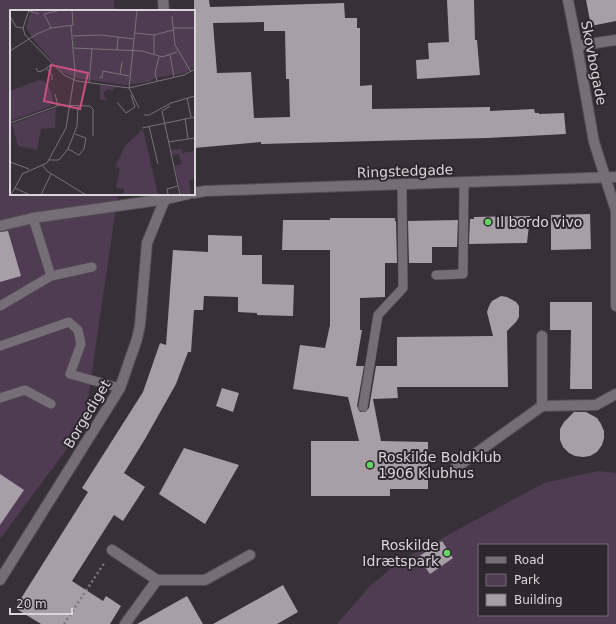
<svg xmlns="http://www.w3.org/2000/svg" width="616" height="624" font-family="'DejaVu Sans',sans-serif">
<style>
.green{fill:#503c52;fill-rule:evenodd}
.building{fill:#a79ea8;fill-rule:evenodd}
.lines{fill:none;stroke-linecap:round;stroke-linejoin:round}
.service-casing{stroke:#534d53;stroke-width:10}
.minor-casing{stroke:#534d53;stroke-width:12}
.tertiary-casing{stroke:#534d53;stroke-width:12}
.secondary-casing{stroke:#534d53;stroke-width:12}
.path{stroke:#7e777e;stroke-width:2.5;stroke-dasharray:2 3;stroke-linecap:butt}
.service{stroke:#766e77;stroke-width:9}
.minor{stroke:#766e77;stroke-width:10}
.tertiary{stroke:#766e77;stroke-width:10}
.secondary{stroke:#766e77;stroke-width:10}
.poi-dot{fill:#65d467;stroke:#2d262e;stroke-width:1.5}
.labels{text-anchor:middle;stroke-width:4;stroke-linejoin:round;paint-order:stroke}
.street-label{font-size:14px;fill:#dad5da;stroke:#2d262e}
.poi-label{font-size:14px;fill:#dad5da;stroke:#2d262e;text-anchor:start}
.inset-road{fill:none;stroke:#787279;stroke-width:1}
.view{fill:#c95181;fill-opacity:0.15;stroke:#c95181;stroke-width:2}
.inset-edge{fill:none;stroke:#dad5da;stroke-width:2}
</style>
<rect width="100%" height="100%" fill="#373038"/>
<path class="green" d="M0 0H114L115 11H11V194H118L84 426 0 539Z
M598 471 616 473V624H337L370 586 400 561 544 483ZM479 545H607V615H479Z"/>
<path class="building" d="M194 0H209L210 7 344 3 345 18H357V28H360V86L372 85V109L490 107V111L534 109 535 113H539V114L564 113 566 134 488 138 261 144V142L194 148ZM264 22V31H285L286 79H289L290 117 254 118 251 72 217 73 213 23Z
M447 0H474L475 40H477L480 75 417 79 416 60 429 59 428 43 449 42Z
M586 0H616V21L591 26Z
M590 214 591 249 551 250V215Z
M530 216 527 243 469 244 470 219H474V217Z
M330 218H395V221H396L397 263H385V297L360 298V330H362L356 366H364L357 406 360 412H365L369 408 376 366H397V337L493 336 487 312 489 306 492 301 501 296 507 297 516 302 519 306V317L516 322 507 331 508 387H397L398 398 373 399 381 441 428 442V489H390V496H311V441H359L348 397 293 389 300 345 325 348 330 325V250H282L283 220H330Z
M458 220 457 247H432V263H409L408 221Z
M8 231 21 276 0 282V232Z
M208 235 242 236V255H262V284L294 285 293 316 257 315V313L238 312V297L204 296 203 310H194L191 352H188L176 384 145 439 124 473 145 487 123 521 114 515 72 581 103 601 106 596 121 606 110 624H41L15 608 88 492 82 488 143 392 160 343 166 345 173 250 208 252Z
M550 302H592V389H570L571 330H550Z
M222 388 239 393 233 412 216 406Z
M574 412H586L597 418 601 424 604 431V438L602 445 597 452 590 456 583 457 575 456 569 453 563 447 560 440V429L564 422Z
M184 448 239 465 205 524 159 494Z
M0 474 24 490 0 525Z
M442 541 453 558 430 574 418 557Z
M283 585 298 612 277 624H213Z
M187 596 203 624H137Z"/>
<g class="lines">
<defs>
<path id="service" d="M436 275 463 274 464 183
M51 276 92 267
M0 306 51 276 33 218
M0 346 69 322 78 330 81 344 70 374 120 388
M0 398 25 390 51 404
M363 407 378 315 403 288 402 185"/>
<path id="minor" d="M568 0 577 46 594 142 616 211V306
M577 46 616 40
M0 226 33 218 166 199
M542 336V406
M454 469 542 406 596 405 616 394
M112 550 157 580
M125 624 157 580H205L250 555"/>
<path id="tertiary" d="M194 193 205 191 616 177
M166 199 188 194"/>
<path id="secondary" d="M163 0 164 11
M0 580 120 388 137 339 140 325 147 243 167 194"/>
</defs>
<use href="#service" class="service-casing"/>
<use href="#minor" class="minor-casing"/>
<use href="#tertiary" class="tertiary-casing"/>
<use href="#secondary" class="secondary-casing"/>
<path class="path" d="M64 624 105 562"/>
<use href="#service" class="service"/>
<use href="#minor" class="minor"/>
<use href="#tertiary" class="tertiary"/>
<use href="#secondary" class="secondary"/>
</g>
<g class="poi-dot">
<circle cx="488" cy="222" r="4"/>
<circle cx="370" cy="465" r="4"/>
<circle cx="447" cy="553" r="4"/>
</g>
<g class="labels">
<g class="street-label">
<text transform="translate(594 63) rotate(79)" y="5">Skovbogade</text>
<text transform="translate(405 171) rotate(-2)" y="5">Ringstedgade</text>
<text transform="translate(87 414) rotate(-59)" y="5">Borgediget</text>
</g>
<g class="poi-label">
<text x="496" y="227">Il bordo vivo</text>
<text x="378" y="462">Roskilde Boldklub<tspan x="378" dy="16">1906 Klubhus</tspan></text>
<text x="439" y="550" text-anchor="end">Roskilde<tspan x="439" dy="16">Idrætspark</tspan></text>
</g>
</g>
<g transform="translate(10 10)">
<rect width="185" height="185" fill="#373038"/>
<path d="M21 0H185V56L175 63 145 68 139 72 115 75 67 68 52 62 23 29 16 17ZM29 70 35 72 40 79 43 89 41 96 0 111V81ZM90 75 108 77 104 78 103 81 98 79 94 82V87L98 91 90 89ZM46 98 45 118 31 119 27 140 8 136 2 114ZM133 119 148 185H113L114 179 106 178 110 158 105 157 115 136ZM172 139V143L185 141V168L179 171 181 185H171L165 156 172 154 169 144 162 145 161 140Z" fill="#503c52"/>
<path class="inset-road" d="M16 0 29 4M19 0 13 18 15 25 54 65 67 71 119 78 129 98M127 0 119 78 174 65 185 59M0 6 6 17 13 18M162 6 165 35 181 62M41 18 34 4 51 0M163 18H185M125 23 144 25 163 20M63 26 91 25 124 29M64 38 132 41 152 47 167 42M107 40 108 27M0 41 27 24 41 18 63 15 62 0M144 45V25M160 45 164 67M26 58 28 62 34 60 42 54M37 59 42 65V70M110 65 112 52M89 67 92 68 93 61 119 66M147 71 145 63 149 47M79 72 82 39M45 84 48 96M177 88 181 107M107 92 116 103 125 97 121 85M160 96 152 101 170 185M134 105H139L161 93 185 86M175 108 178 129M0 113 50 95 80 96 83 99V126M139 116 148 154M132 118 185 107M158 132 185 128M58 139 69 145 74 139 76 128 65 124M39 150H49L58 139 67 116 68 96M0 152 19 159M32 155 37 161 76 185M12 164 37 153 56 118 65 62 61 15M5 178 20 185M158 184 157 179 168 176M1 185 13 163M31 185 41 164"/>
<path class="view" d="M41 55 78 63 70 99 34 91Z"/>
<rect width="185" height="185" class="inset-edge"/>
</g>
<rect x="478" y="544" width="130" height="72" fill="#2d262e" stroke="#726c73"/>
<rect x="486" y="557" width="20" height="6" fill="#766e77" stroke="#726c73"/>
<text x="514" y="564" font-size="12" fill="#dad5da">Road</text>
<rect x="486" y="574" width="20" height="12" fill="#503c52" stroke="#726c73"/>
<text x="514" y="584" font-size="12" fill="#dad5da">Park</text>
<rect x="486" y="594" width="20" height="12" fill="#a79ea8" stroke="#726c73"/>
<text x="514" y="604" font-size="12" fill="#dad5da">Building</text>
<path d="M10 608v6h62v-6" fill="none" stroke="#dad5da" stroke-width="2"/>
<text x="16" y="608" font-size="12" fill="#dad5da" stroke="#2d262e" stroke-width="3" paint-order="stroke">20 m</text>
</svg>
